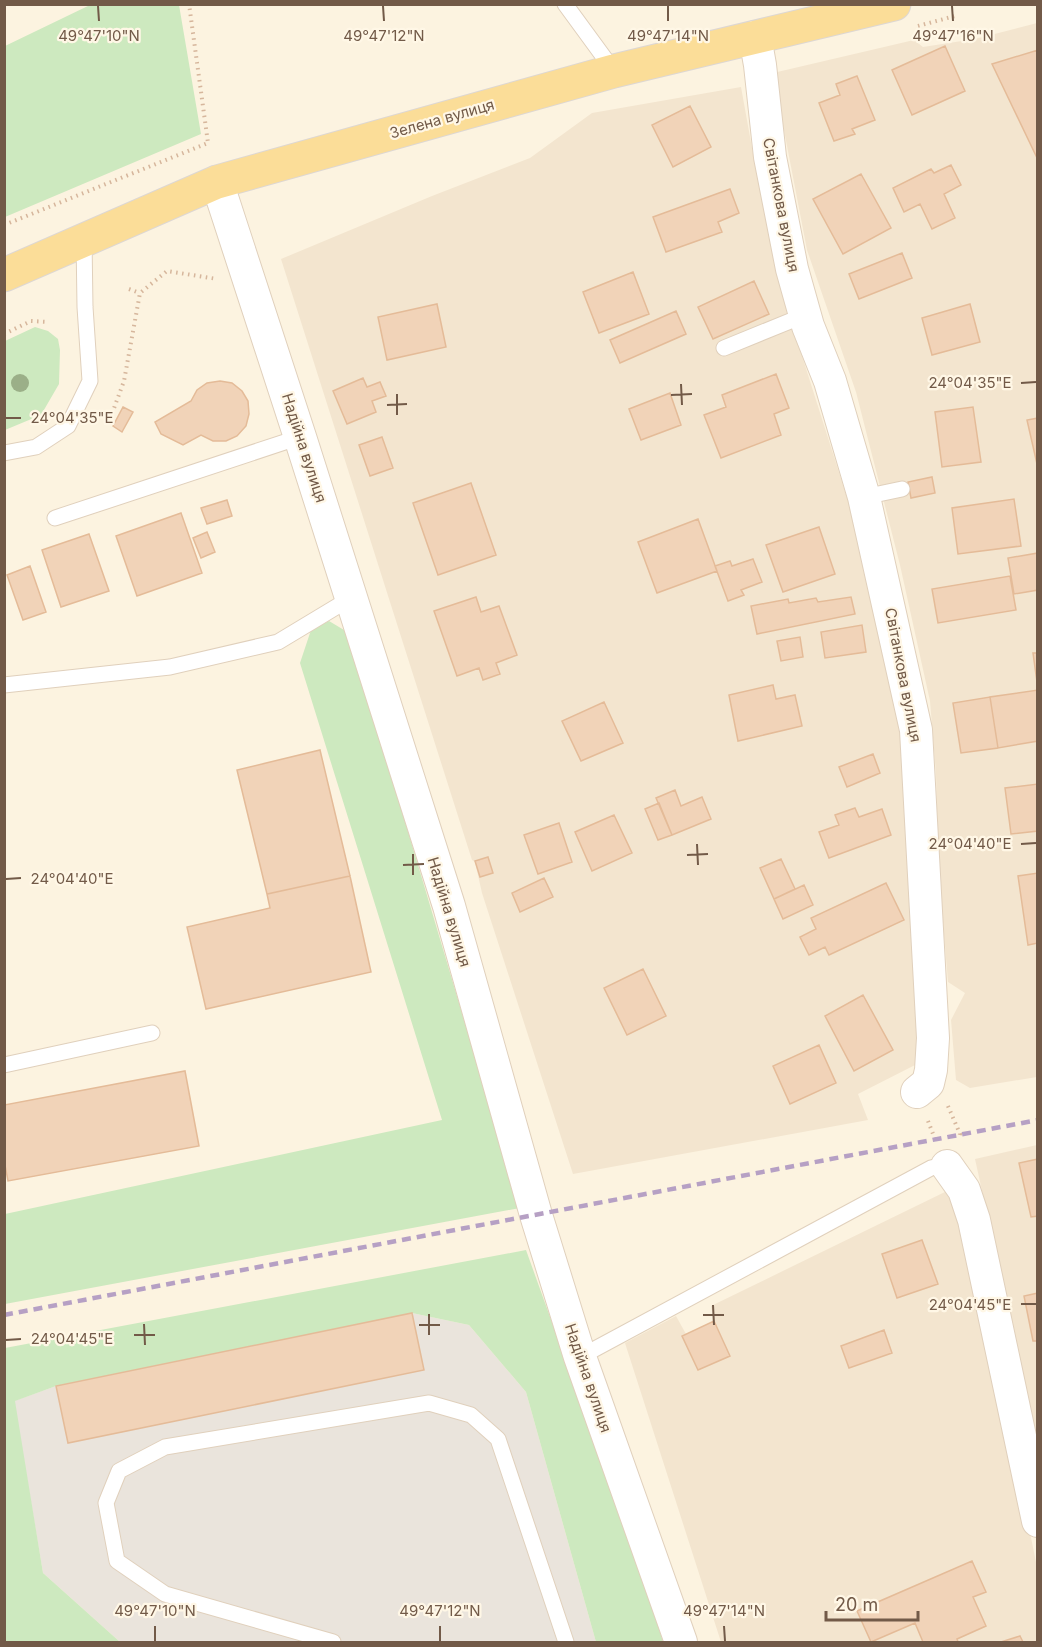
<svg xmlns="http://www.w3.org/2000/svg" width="1042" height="1647" font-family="Inter,sans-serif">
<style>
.residential{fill:#f3e5cf}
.industrial{fill:#eae4dc}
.green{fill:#cde9bf}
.building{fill:#f1d3b8;stroke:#e4bb98;stroke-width:1.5}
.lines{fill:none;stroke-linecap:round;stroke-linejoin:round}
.service-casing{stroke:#e0d0bc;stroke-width:17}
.minor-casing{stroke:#e0d0bc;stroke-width:34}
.primary-casing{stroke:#ddd7d3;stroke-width:35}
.path{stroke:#d6b69c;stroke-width:4;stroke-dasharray:1.5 4.5;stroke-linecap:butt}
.service{stroke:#fff;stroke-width:15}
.minor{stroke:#fff;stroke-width:32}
.primary{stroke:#fbdd98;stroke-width:33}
.rail{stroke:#b6a0c4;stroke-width:4.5;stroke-dasharray:9 6;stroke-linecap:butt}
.tree{fill:#9baf88}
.ticks{fill:none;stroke:#725a48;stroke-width:2}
.labels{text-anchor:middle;stroke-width:4.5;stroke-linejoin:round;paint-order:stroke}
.street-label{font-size:15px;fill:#725a48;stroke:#fff7e6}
.ticks-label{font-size:15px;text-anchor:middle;fill:#725a48;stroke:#fff7e6;stroke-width:4.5;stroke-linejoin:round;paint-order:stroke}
</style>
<rect width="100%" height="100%" fill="#fcf3e0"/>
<path class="residential" d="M1037 23V1077L970 1088 956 1080 951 1020 965 993 948 982 939 873 936 774 930 701 900 565 856 392 807 250 773 73 914 40 923 47 975 39Z
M741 87 756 170 796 337 876 589 904 761 922 1046 917 1064 858 1094 868 1120 573 1174 482 893 475 862 472 860 281 259 432 196 530 158 592 113Z
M1037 1145V1439L975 1159Z
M949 1190 987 1322 1037 1567V1642H721L625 1343 676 1316 686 1334 714 1321 711 1306Z"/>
<path class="industrial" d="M412 1313 469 1325 526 1392 596 1642H120L43 1573 14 1401 56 1386Z"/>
<path class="green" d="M90 5H179L201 134 5 217V46Z
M35 327 48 331 58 339 60 350 59 384 41 415 5 430V341Z
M329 621 349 633 520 1208 5 1304V1214L442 1120 300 663 311 630Z
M526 1250 642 1573 663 1642H596L526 1392 469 1325 412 1313 56 1386 15 1401 43 1573 120 1642H5V1348Z"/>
<path class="building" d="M945 46 965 91 912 115 892 70Z
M1038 50V160L992 64Z
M857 76 875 120 852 129 855 134 834 141 819 103 840 95 836 84Z
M690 106 711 147 673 167 652 125Z
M951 165 961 185 944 194 955 218 932 229 920 204 904 212 893 188 931 169 934 173Z
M861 174 891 228 843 254 813 199Z
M730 189 739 213 718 222 722 232 666 252 653 217Z
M902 253 912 278 859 299 849 274Z
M633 272 649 314 599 333 583 292Z
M754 281 769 314 713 339 698 307Z
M437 304 446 347 387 360 378 317Z
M970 304 980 342 932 355 922 318Z
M676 311 686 334 620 363 610 340Z
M776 374 789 408 774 414 781 435 721 458 704 415 726 407 722 395Z
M363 378 367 387 380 382 386 396 372 401 376 412 347 424 333 391Z
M220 381 232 383 242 391 248 401 249 414 246 426 237 436 226 441H213L201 435 183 445 161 434 155 422 191 401 197 390 207 383Z
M670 393 681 425 641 440 629 409Z
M123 407 133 412 122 432 113 426Z
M973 407 981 462 942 467 935 412Z
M1038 418V464H1037L1027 420Z
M382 437 393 468 370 476 359 445Z
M932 477 935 493 911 498 908 482Z
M471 483 496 555 438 575 413 503Z
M1014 499 1021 546 958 554 952 508Z
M227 500 232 516 207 524 201 508Z
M181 513 202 573 137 596 116 536Z
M698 519 717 571 657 593 638 542Z
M819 527 835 574 783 592 766 545Z
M207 532 215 552 201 558 193 538Z
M89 534 109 591 61 607 42 550Z
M1038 553V590L1014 594 1008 558Z
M753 559 762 582 741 590 744 595 728 601 715 566 730 561 732 566Z
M30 566 46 612 23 620 7 575Z
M1010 576 1016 610 938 623 932 589Z
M476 597 481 612 499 606 517 655 496 663 500 674 483 680 479 668 457 676 434 611Z
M851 597 855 614 757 634 751 606 788 599 789 603 816 598 818 602Z
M862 625 866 652 825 658 821 632Z
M800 637 803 657 781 661 777 641Z
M1033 653H1038V682H1037Z
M773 685 776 699 795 695 802 726 738 741 729 695Z
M1038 690V741L998 748 990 697Z
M990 697 998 748 961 753 953 703Z
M604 702 623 743 581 761 562 721Z
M320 750 350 876 267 894 237 770Z
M873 754 880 773 847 787 839 767Z
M1038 784V831L1011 834 1005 788Z
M675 790 681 806 702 797 711 819 672 835 656 798Z
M659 803 672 835 658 840 645 809Z
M855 808 859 817 882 809 891 835 829 858 819 832 839 825 835 815Z
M614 815 632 853 592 871 575 832Z
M559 823 572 862 538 874 524 835Z
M488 857 493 873 480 877 475 861Z
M781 859 795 889 774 899 760 868Z
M1038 873V943L1028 945 1018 876Z
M350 876 371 972 206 1009 187 927 270 908 267 894Z
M544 878 553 897 520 912 512 893Z
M886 883 904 920 829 955 825 947 809 955 800 937 816 929 811 918Z
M804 885 813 905 783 919 774 899Z
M643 969 666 1016 627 1035 604 988Z
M863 995 893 1050 854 1071 825 1016Z
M819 1045 836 1083 790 1104 773 1066Z
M185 1071 199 1146 8 1181 4 1160V1105Z
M1038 1159V1216L1031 1217 1019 1163Z
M922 1240 938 1284 897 1298 882 1254Z
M1038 1293V1341H1033L1024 1296Z
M412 1313 424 1370 68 1443 56 1386Z
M714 1321 730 1356 698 1370 682 1336Z
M884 1330 892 1353 849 1368 841 1346Z
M972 1561 986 1592 973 1597 986 1626 957 1639 958 1642H923L915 1623 871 1642 857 1611Z
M1020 1636 1023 1642H1001Z"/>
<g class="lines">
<defs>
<path id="service" d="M565 4 614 71
M724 348 805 315
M4 453 36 447 68 426 90 381 85 307 84 239
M864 497 902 489
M55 518 300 437
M4 685 170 667 278 642 351 598
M4 1065 152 1033
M580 1357 931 1168 939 1166H947
M333 1642 165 1594 117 1561 106 1503 119 1471 165 1447 429 1403 471 1415 498 1439 566 1642"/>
<path id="minor" d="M755 37 760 65 770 157 792 269 808 326 830 381 864 497 916 730 933 1038 931 1070 928 1083 917 1092
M217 182 300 437 449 906 536 1215 580 1357 681 1642
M947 1166 964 1190 974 1220 1038 1521"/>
<path id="primary" d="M4 275 217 182 614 71 894 4"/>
</defs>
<use href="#service" class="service-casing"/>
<use href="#minor" class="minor-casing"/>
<use href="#primary" class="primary-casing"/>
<path class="path" d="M918 26 955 16
M4 225 208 143 189 4
M129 289 140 293
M4 334 31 321 49 322
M110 419 124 381 140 293 167 271 217 279
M948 1106 960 1134 959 1138
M928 1121 935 1139"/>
<use href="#service" class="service"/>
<use href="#minor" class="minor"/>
<use href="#primary" class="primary"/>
<path class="rail" d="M4 1315 1038 1120"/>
</g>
<circle class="tree" cx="20" cy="383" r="9"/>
<path class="ticks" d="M98 6 99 21M383 6 384 21M668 6V21M952 6 953 21M1021 383 1036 382M681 384 682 405M397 394V415M671 395 692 394M387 405 407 404M6 418H21M697 844 698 865M1021 844 1036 843M413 854V875M687 855 708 854M403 865 424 864M6 879 21 878M1021 1304H1036M713 1305 714 1325M429 1314V1335M703 1315H724M144 1324 145 1345M419 1325H440M134 1335H155M6 1340 21 1339M155 1626V1641M440 1626V1641M724 1626 725 1641"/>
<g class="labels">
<g class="street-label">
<text transform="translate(442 119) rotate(-16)" y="5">Зелена вулиця</text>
<text transform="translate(781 205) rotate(79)" y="5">Світанкова вулиця</text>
<text transform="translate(304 448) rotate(72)" y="5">Надійна вулиця</text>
<text transform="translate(903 675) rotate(79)" y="5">Світанкова вулиця</text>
<text transform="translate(449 912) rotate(73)" y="5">Надійна вулиця</text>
<text transform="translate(588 1378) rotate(71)" y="5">Надійна вулиця</text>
</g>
</g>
<g class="ticks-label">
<text x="99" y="41">49°47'10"N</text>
<text x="384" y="41">49°47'12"N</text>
<text x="668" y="41">49°47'14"N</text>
<text x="953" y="41">49°47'16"N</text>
<text x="970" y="388">24°04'35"E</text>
<text x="72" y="423">24°04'35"E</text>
<text x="970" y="849">24°04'40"E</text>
<text x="72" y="884">24°04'40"E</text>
<text x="970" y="1310">24°04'45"E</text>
<text x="72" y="1344">24°04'45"E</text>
<text x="155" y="1616">49°47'10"N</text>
<text x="440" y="1616">49°47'12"N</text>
<text x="724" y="1616">49°47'14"N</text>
</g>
<rect width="1042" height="1647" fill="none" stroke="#725a48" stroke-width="12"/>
<path d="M826 1611v9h92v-9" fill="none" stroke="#725a48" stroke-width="3"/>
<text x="835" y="1611" font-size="18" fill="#725a48" stroke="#fff7e6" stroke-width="4.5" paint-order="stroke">20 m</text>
</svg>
